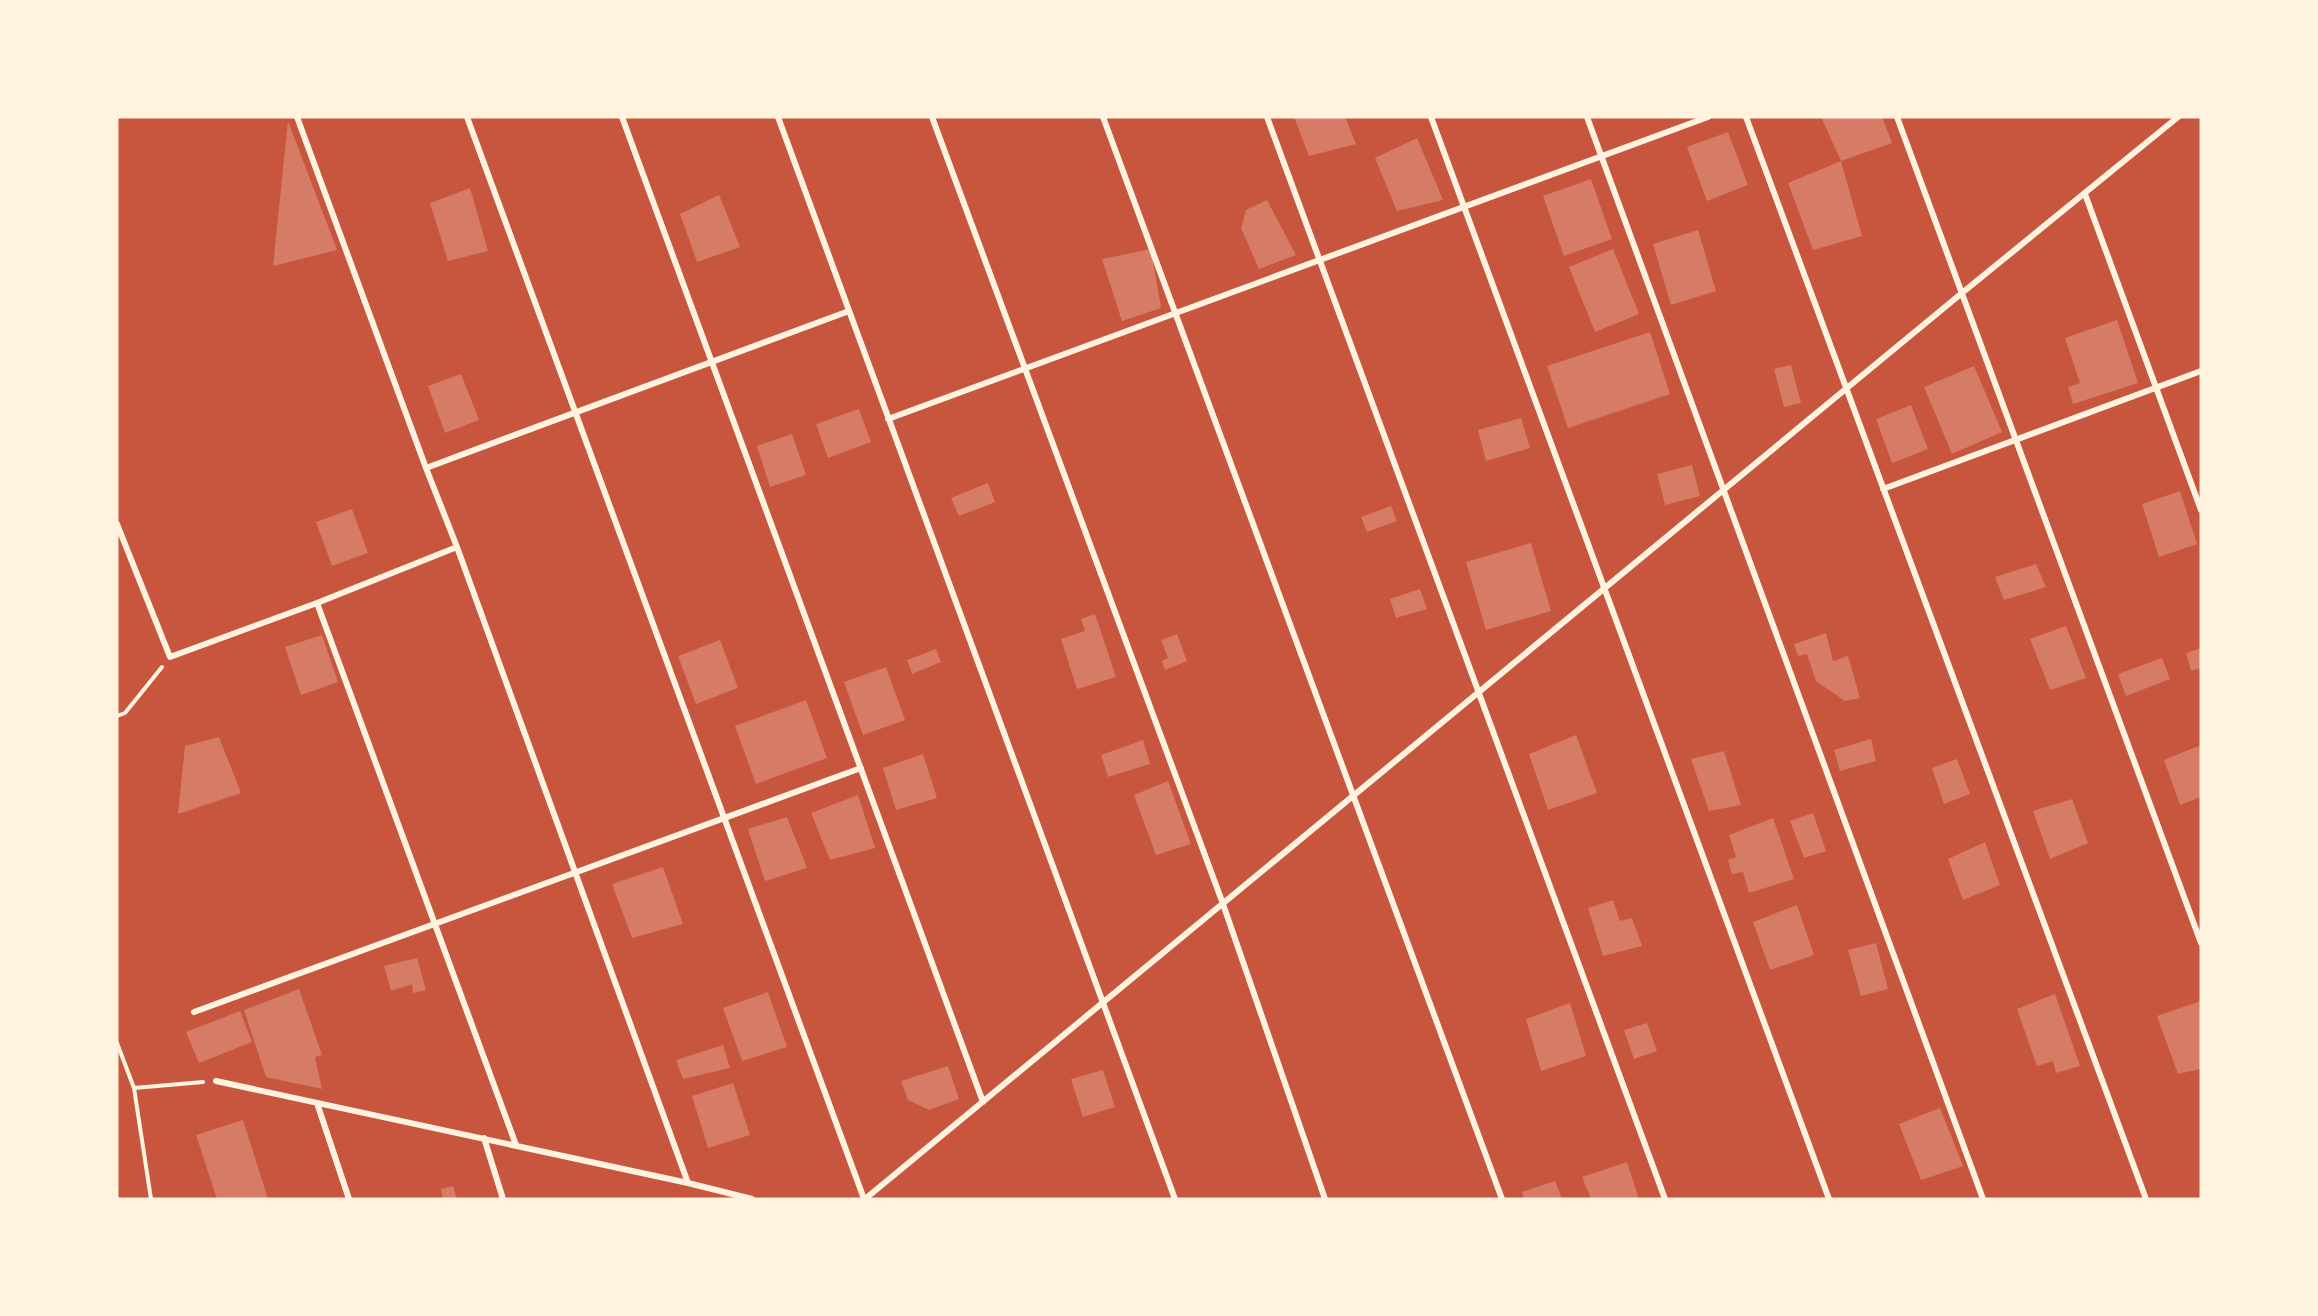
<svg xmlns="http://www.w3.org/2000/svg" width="2318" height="1316" font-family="Arial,sans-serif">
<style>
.building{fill:#d67c66}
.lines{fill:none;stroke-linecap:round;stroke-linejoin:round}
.path{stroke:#fff3e0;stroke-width:4}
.minor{stroke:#fff3e0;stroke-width:6}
</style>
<rect width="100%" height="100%" fill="#c8553d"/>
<path class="building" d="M1294 117H1345L1356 144 1309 156Z
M1821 117H1882L1892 143 1841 161Z
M288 121 337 250 273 266Z
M1728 132 1748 185 1707 201 1687 147Z
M1417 138 1443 200 1397 211 1375 158Z
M1841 161 1862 236 1813 250 1788 183Z
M1591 179 1612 239 1564 256 1543 196Z
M470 188 488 251 448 261 430 203Z
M719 195 740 247 697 262 680 214Z
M1267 200 1296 255 1259 269 1241 228 1246 210Z
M1698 230 1716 291 1671 305 1653 244Z
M1151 249 1161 308 1122 321 1102 259Z
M1613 249 1639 314 1595 332 1569 267Z
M2117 320 2138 383 2073 404 2068 387 2080 383 2065 338Z
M1650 332 1670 394 1568 428 1547 366Z
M1791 365 1801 403 1784 407 1774 369Z
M1974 366 2002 432 1952 454 1924 387Z
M461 374 479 420 445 433 428 386Z
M1911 405 1928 449 1892 463 1876 419Z
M859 409 871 442 828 458 816 424Z
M1521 418 1530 448 1486 461 1478 430Z
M792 434 806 475 770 487 757 446Z
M1692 465 1700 496 1665 505 1657 474Z
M988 483 995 502 959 516 951 498Z
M2180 491 2197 544 2159 557 2142 504Z
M1391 506 1397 521 1367 532 1361 517Z
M352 509 368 553 332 566 316 522Z
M1531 543 1551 611 1486 630 1466 562Z
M2036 564 2046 587 2004 600 1995 577Z
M1420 589 1427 609 1396 618 1390 599Z
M1095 614 1116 677 1077 689 1061 639 1085 631 1081 619Z
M2066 626 2086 678 2050 690 2030 639Z
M1826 633 1833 661 1848 656 1860 698 1845 701 1816 681 1807 654 1798 656 1794 644Z
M1177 634 1187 661 1165 670 1162 661 1168 658 1161 640Z
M322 635 338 682 301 695 285 647Z
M720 640 738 688 696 704 678 656Z
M2201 648V668L2191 671 2186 653Z
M936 649 941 662 912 674 907 660Z
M2162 658 2170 679 2126 696 2118 674Z
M886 667 905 720 863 735 844 682Z
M806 700 827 758 756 784 735 726Z
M1576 735 1597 793 1548 810 1529 754Z
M219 737 241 793 178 814 185 746Z
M1871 739 1876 761 1840 771 1834 750Z
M1143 740 1150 764 1108 777 1101 755Z
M2201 745V797L2180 805 2164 760Z
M1724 751 1741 805 1709 811 1691 759Z
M923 754 937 798 896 810 883 768Z
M1957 759 1970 794 1944 804 1932 768Z
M1168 781 1191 844 1156 855 1134 795Z
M858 795 875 848 830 860 811 813Z
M2072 799 2088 843 2050 859 2033 811Z
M1813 813 1826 851 1804 858 1790 821Z
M787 817 807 868 765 881 748 829Z
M1773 818 1794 879 1749 893 1743 872 1732 874 1728 860 1736 857 1729 835Z
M1985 842 2000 885 1963 900 1948 859Z
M663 867 683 924 632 938 612 884Z
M1613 900 1620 921 1632 918 1642 946 1603 956 1588 908Z
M1797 905 1814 955 1770 970 1753 922Z
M1876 943 1888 989 1861 996 1848 950Z
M417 958 426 990 413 993 412 984 391 991 384 966Z
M299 989 322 1055 315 1057 322 1089 266 1077 244 1010Z
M768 992 787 1047 742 1061 723 1008Z
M2055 994 2080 1066 2056 1073 2053 1061 2037 1066 2017 1009Z
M2201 1001V1069L2178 1074 2157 1016Z
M1570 1003 1586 1056 1541 1071 1526 1019Z
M240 1011 252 1042 199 1063 186 1032Z
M1647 1023 1657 1051 1634 1059 1624 1030Z
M723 1045 730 1068 683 1079 676 1060Z
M948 1066 959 1099 929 1110 908 1100 901 1081Z
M1103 1070 1115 1107 1083 1117 1071 1079Z
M733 1083 750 1135 708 1148 692 1096Z
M1940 1108 1963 1166 1921 1180 1899 1124Z
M243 1120 268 1199H217L196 1135Z
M1627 1162 1639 1199H1591L1582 1177Z
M1555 1181 1562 1199H1524L1522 1192Z
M453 1186 457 1199H443L441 1189Z"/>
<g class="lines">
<path class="path" d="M117 716 125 713 162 667
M117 1043 134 1088
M151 1199 134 1088 203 1082"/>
<path class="minor" d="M297 117 426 468 457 547 688 1183
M467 117 864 1199
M622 117 983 1102
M778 117 1175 1199
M932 117 1223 904 1325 1199
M1103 117 1502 1199
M1267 117 1665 1199
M1431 117 1829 1199
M1587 117 1983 1199
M1746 117 2146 1199
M1897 117 2201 943
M2085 194 2201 510
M888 419 1708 117
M426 468 849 311
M1883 489 2201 371
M117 524 170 657 317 603 457 547
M317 603 516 1145
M194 1012 861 768
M216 1081 688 1183 752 1199
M317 1103 349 1199
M484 1138 503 1199
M865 1199 1962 293 2178 117"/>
</g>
<rect width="2318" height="1316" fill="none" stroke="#fff3e0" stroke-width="237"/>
</svg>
